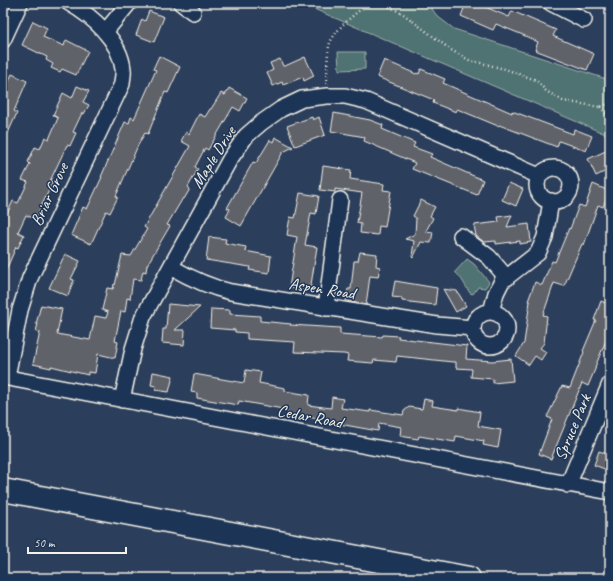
<svg xmlns="http://www.w3.org/2000/svg" width="613" height="581" font-family="Caveat,sans-serif">
<style>
.green{fill:#4f7272;stroke:#a2b2ad}
.building{fill:#61626b;stroke:#f4f1e8}
.lines{fill:none;stroke-linecap:round;stroke-linejoin:round}
.minor-casing{stroke:#f4f1e8;stroke-width:18}
.highway-casing{stroke:#f4f1e8;stroke-width:25}
.path{stroke:#f4f1e8;stroke-width:2.5;stroke-dasharray:1 3;stroke-linecap:butt}
.minor{stroke:#1d3557;stroke-width:15}
.highway{stroke:#1d3557;stroke-width:22}
.labels{text-anchor:middle;stroke-width:3;stroke-linejoin:round;paint-order:stroke}
.street-label{font-size:17px;fill:#f4f1e8;stroke:#1d3557}
</style>
<rect width="100%" height="100%" fill="#2b3e5b"/>
<filter id="ink" filterUnits="userSpaceOnUse"><feTurbulence type="fractalNoise" baseFrequency=".025" numOctaves="2"/><feDisplacementMap in="SourceGraphic" scale="8" xChannelSelector="R" yChannelSelector="G"/><feConvolveMatrix kernelMatrix="1 2 1 2 8 2 1 2 1" color-interpolation-filters="sRGB"/></filter>
<g filter="url(#ink)">
<path class="green" d="M300 3H428L437 16 454 29 603 78H610V136Z
M338 52H365V69L339 70Z
M467 259 474 264 489 282 485 288 478 287 473 294 470 293C465 286 462 278 455 272Z"/>
<path class="building" d="M466 3H476L509 17 512 11 556 30 553 36 594 54 587 70 535 50 538 42 523 35 496 24 493 30 461 16Z
M149 11 164 17 154 42 136 35 142 19 145 21Z
M33 21 47 28 43 37 64 46 66 40 88 51 76 75 62 69 60 72 51 68 53 64 46 60 47 57 22 45Z
M159 56 180 67 168 93 165 92 148 134 145 133 139 143 116 196 118 197 110 213 106 211 91 244 71 235 83 207 87 209 102 177H101L125 122 129 123 131 117 134 119 156 70 153 69Z
M305 57 314 76 304 81 303 77 283 85 282 82 273 86 267 73 273 70 270 63 280 59 283 66H285Z
M384 60 416 74 417 73 419 74 421 69 445 79 443 83 512 113V111L573 134 574 129 592 136 586 151 559 141 557 147 499 125 498 126 457 109 456 112 433 103 434 100 377 77Z
M12 74 27 81 14 111 17 113 3 144V95Z
M77 86 89 91 83 102 89 105 84 114 82 113 73 132 76 133 70 146 67 145 50 181 53 182 35 219 26 215 18 232 24 235 18 248 16 247 3 277V222L13 201 18 203 28 182 22 180 30 164 28 162 35 147 40 149 45 137 49 139 58 118 53 115 63 93 72 98Z
M229 88 247 98 240 111 233 107 208 150 205 148 195 167 198 169 188 187 190 189 184 199 183 198 167 225 170 226 147 265 146 272 143 271 141 280 133 279 130 299 127 298 125 312 121 311 115 341 118 342 115 358 98 354 95 373 88 372V375L51 366V368L33 364 40 332 36 331 38 324H36L41 305 62 309 57 334 90 340 95 316 106 318 108 312 102 310 107 288 113 289 114 284 115 285 122 255 131 256 147 229 144 227 190 146 181 141 186 132 189 134 199 114 205 117 210 109H211L221 93 225 95Z
M334 113 370 120 383 125 382 129 415 143 413 147 432 154 430 157 483 180 477 195 412 169 415 163 364 141 365 137 331 131Z
M312 117 313 120 319 117 325 135 295 146 287 126Z
M275 137 293 147 283 152 241 226 226 217 230 209 227 208 253 162 256 163 270 140 273 142Z
M610 149V169L596 176 588 159Z
M323 166 351 170 350 179 384 184 383 190 391 191 385 227 379 226 378 235 360 233 361 224 357 223 362 193 335 189V192L320 190Z
M509 183 523 189 516 206 502 200Z
M593 184 609 191 603 207 598 205 584 245 582 244 564 286 554 283 543 315 547 316 544 343 540 348 546 352 541 360 535 356 529 365 516 356 524 343 530 301H528L535 282 542 285 552 261 555 262 569 228 570 229 579 205 585 207Z
M300 193 319 196 316 214 311 213 305 245 317 247 310 291 289 288 297 237 287 235 290 217 295 218Z
M421 200 435 207 430 216 433 218 426 231 433 232 431 243 421 242 413 258 412 257 414 241 405 239 415 234 416 218 413 216Z
M512 215 507 227 529 224 531 242 520 244V241L496 244V241L484 242 476 236 474 225 499 222 498 217Z
M209 237 226 239 225 243 246 247 245 251 271 256 269 273 249 270 250 267 206 260Z
M360 252 377 254 376 266 380 267 378 277 370 276 366 305 346 301 348 289H351L354 261H358Z
M65 254 80 261 71 279 74 280 68 296 49 288Z
M395 281 437 288 435 305 402 301V298L392 297Z
M443 289 457 291 466 306 456 312Z
M601 301 610 305V331L595 367H596L588 386 582 383 551 459 539 454 552 419 547 417 562 386 570 388 584 352 583 351 596 320H594Z
M168 304 200 307 175 330H185L184 345 162 343 163 329H166Z
M211 309 230 310V314L260 316V321L291 324 290 325 340 328V334L382 337 383 335 399 336 398 338 467 346 466 359 492 361 511 359 513 381 493 383V379L471 377 472 369 456 368V362H453L397 356 396 362 374 360 373 363 347 361 348 355 344 354 294 352 295 342 247 339V333L235 332V330L210 328Z
M246 370 261 372 259 383 285 388V391L309 395 308 405 331 408 332 397 343 399 341 408 370 412V410L403 415 404 411 409 407 422 409 424 399 433 401 432 406 458 410V408L480 412 478 426 501 430 498 448 483 445 484 441 456 436 455 442 419 436 418 439 400 436 401 427 379 423 378 431 328 422 329 420 288 415V412L283 411V409L239 401 238 405 197 398V393L191 392 194 374 244 383Z
M153 372 173 376 169 392 155 390 156 386 151 385Z
M599 451 610 455V471L594 465Z"/>
<g class="lines">
<defs>
<path id="minor" d="M181 3 193 12
M551 3 584 20
M105 32 129 3
M3 40 20 3
M537 185a17 17 0 1 1 34 0a17 17 0 1 1-34 0Z
M461 236 489 257 507 278
M171 267C190 278 209 287 231 292L437 325 473 328
M326 308 340 200
M491 312 496 293 502 281 538 253 545 237 551 201
M473 329a17 17 0 1 1 34 0a17 17 0 1 1-34 0Z
M3 377 610 492
M7 377 20 310 30 278 122 84C122 79 124 74 123 69 120 40 92 16 69 3
M122 400 133 349 143 317 230 159 246 136 261 123 281 109 302 99 327 96H345L366 101 539 176
M568 485 610 384"/>
<path id="highway" d="M3 490 469 578"/>
</defs>
<use href="#minor" class="minor-casing"/>
<use href="#highway" class="highway-casing"/>
<path class="path" d="M382 3 402 13 451 50 469 60 505 69 536 80 546 91 563 101 600 107 610 103
M327 84C327 75 327 50 330 43 336 28 356 13 369 3
M600 107 610 117"/>
<use href="#minor" class="minor"/>
<use href="#highway" class="highway"/>
</g>
</g>
<g class="labels">
<g class="street-label">
<text transform="translate(213 157) rotate(-58)" y="6">Maple Drive</text>
<text transform="translate(49 194) rotate(-65)" y="6">Briar Grove</text>
<text transform="translate(322 288) rotate(9)" y="6">Aspen Road</text>
<text transform="translate(310 416) rotate(11)" y="6">Cedar Road</text>
<text transform="translate(572 427) rotate(-67)" y="6">Spruce Park</text>
</g>
</g>
<rect width="613" height="581" fill="none" stroke="#1d3557" stroke-width="16"/>
<rect x="8" y="8" width="597" height="565" fill="none" stroke="#f4f1e8" stroke-width="1.5" filter="url(#ink)"/>
<path d="M28 547v6h98v-6" fill="none" stroke="#f4f1e8" stroke-width="2"/>
<text x="34" y="547" font-size="12" fill="#f4f1e8" stroke="#1d3557" stroke-width="3" paint-order="stroke">50 m</text>
</svg>
